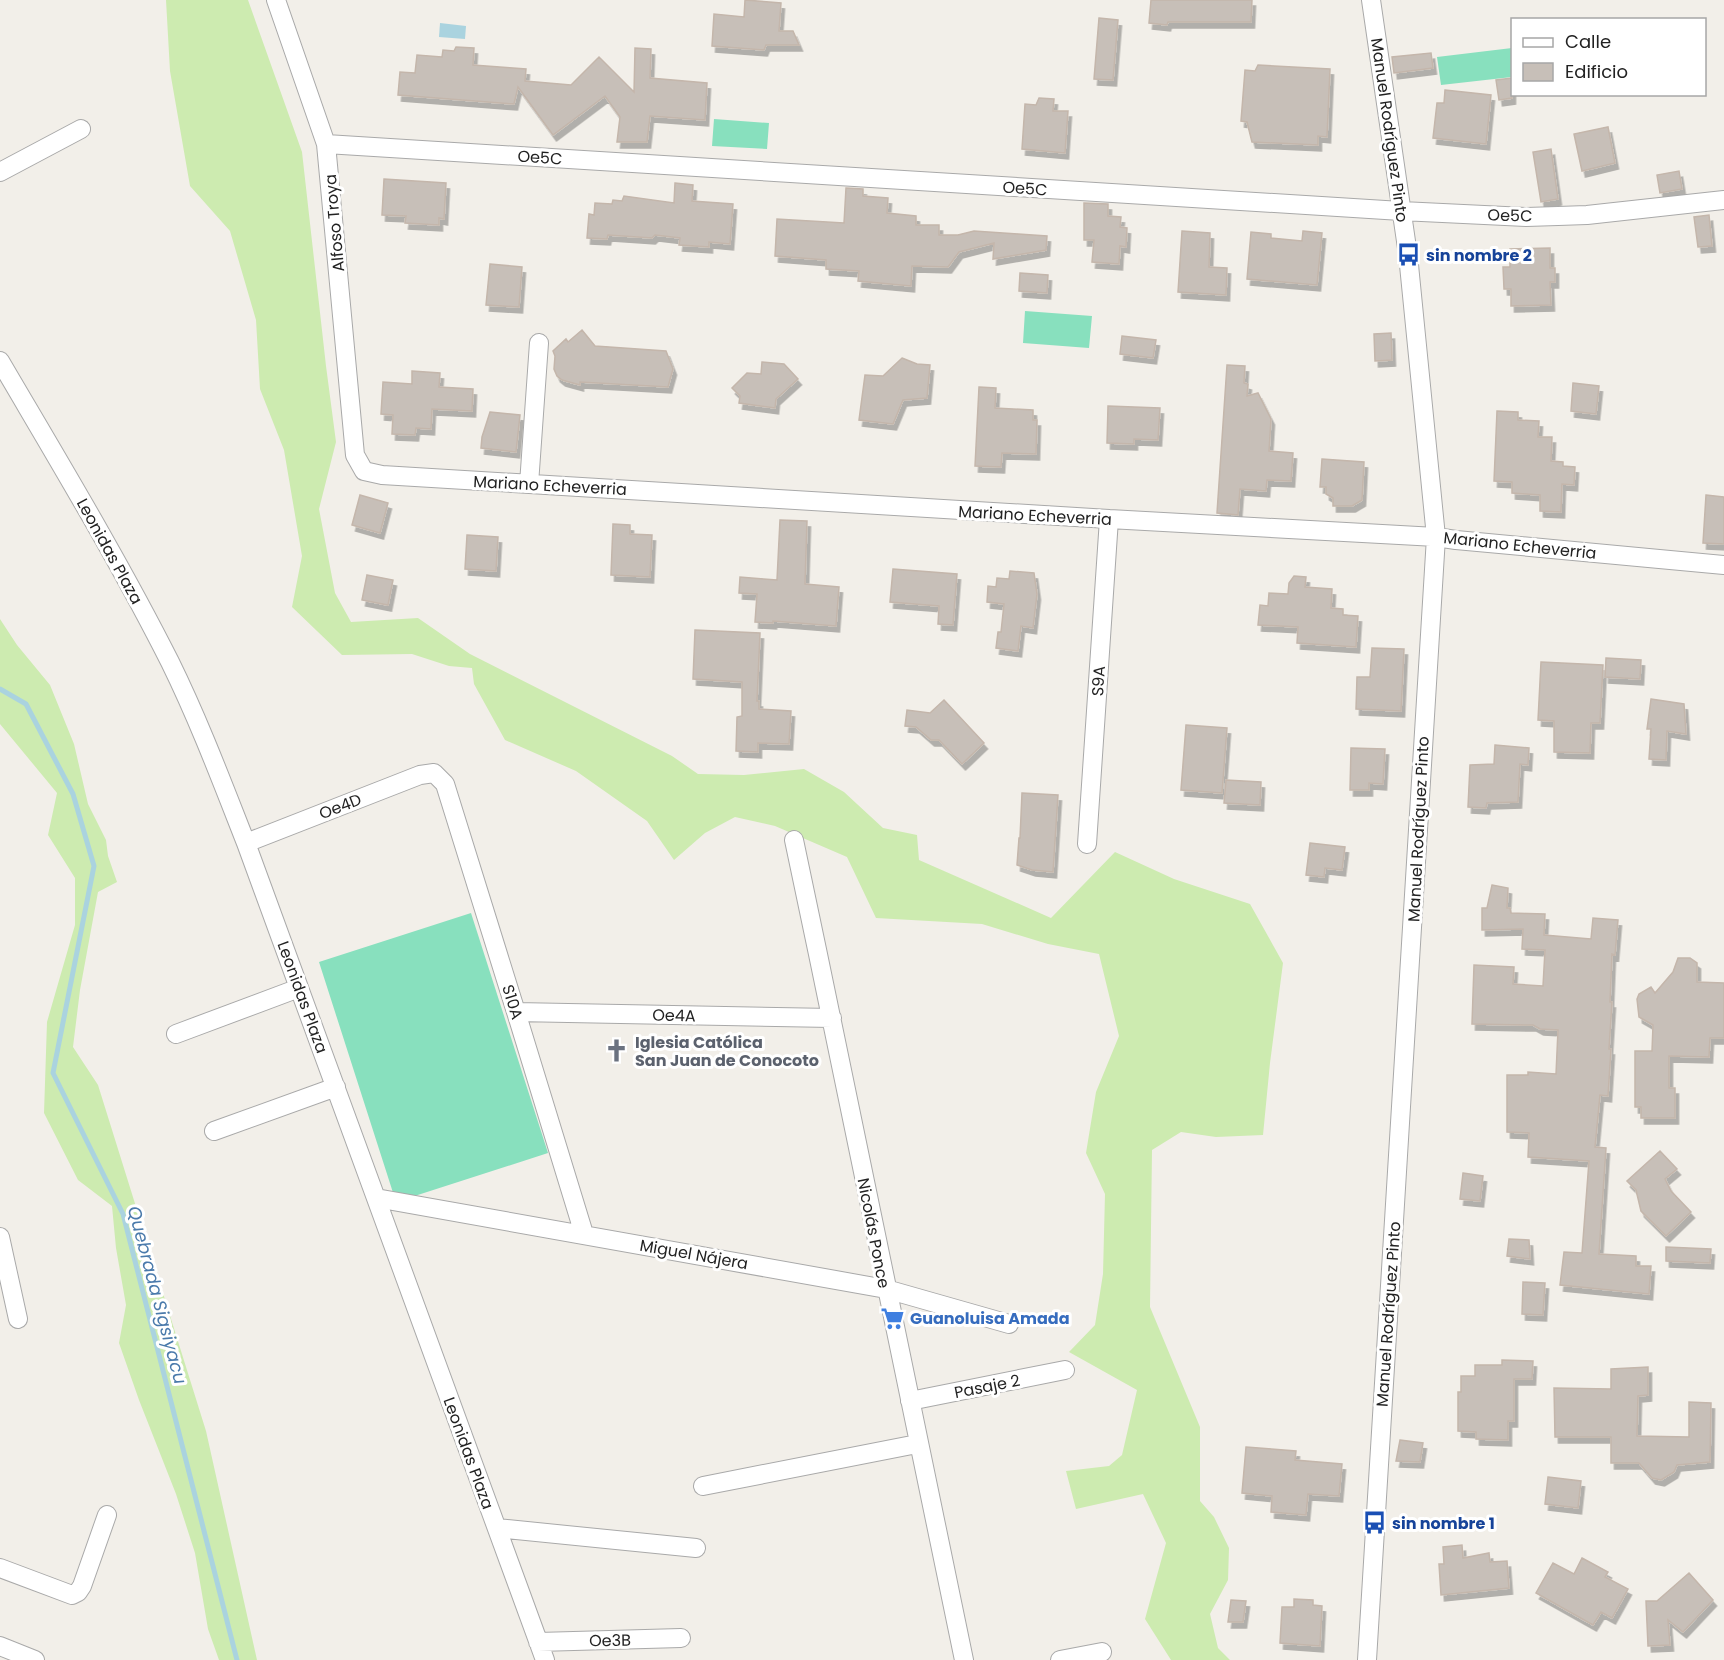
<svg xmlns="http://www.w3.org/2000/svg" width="1724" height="1660" font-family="Poppins,sans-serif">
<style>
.grass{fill:#cdebb0}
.pitch{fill:#88e0be}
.water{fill:#aad3df}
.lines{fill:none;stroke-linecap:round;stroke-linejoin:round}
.stream{stroke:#aad3df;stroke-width:5}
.building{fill:#c7bfb8;stroke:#c4b6ab;stroke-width:1.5;filter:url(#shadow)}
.minor-casing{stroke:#a9a9a9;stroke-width:20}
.minor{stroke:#fff;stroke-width:18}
.labels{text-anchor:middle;stroke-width:6;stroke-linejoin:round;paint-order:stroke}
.street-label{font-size:16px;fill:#222;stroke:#fff}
.transit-label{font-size:16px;font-weight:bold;fill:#164399;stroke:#fff;text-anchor:start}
.worship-label{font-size:16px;font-weight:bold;fill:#5b616d;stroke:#fff;text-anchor:start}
.shop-label{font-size:16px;font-weight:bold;fill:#366cbe;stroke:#fff;text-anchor:start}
.water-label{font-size:18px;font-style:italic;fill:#4a7aab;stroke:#fff}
</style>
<defs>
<filter id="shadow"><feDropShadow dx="3.5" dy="6" stdDeviation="0" flood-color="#0004"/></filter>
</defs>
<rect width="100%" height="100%" fill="#f2efe9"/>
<path class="grass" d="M166 0H248L302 152 326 366 336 442 319 509 335 593 351 622 418 618 470 654 672 756 698 774 744 775 804 769 844 792 883 828 917 835 919 860 1051 918 1115 852 1174 879 1250 904 1283 963 1270 1063 1263 1135 1216 1137 1181 1132 1152 1150 1150 1307 1200 1427V1501L1214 1517 1229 1548 1228 1580 1210 1614 1218 1648 1230 1660H1171L1145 1619 1166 1543 1143 1494 1076 1509 1066 1471 1109 1466 1122 1455 1137 1390 1069 1352 1095 1325 1103 1274 1105 1194 1086 1153 1096 1092 1119 1036 1099 954 1048 944 982 924 876 918 847 857 775 826 735 817 705 833 674 860 647 821 576 771 505 740 474 684 472 668 449 666 412 654 342 655 292 607 302 556 284 450 260 389 256 320 230 231 190 186 170 71Z
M0 619 17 645 50 685 74 744 88 804 106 840 108 856 117 882 98 892 80 990 73 1047 98 1085 206 1431 257 1660H219L208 1629 195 1553 176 1494 139 1400 119 1343 126 1305 116 1248 112 1206 78 1180 44 1113 47 1022 75 925V878L48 835 57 793 0 724Z"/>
<path class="pitch" d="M1512 48V77L1441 85 1437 57Z
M714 119 769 123 767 149 712 146Z
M1025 311 1092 316 1089 348 1023 343Z
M471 913 548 1153 396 1202 319 962Z"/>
<path class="water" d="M440 23 466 26 465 39 439 37Z"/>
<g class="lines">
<path class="stream" d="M0 689 26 704 73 794 94 866 53 1073 123 1214 237 1660"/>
</g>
<path class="building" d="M745 0 781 3 779 31H793L799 45H766L764 50 712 46 714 14 744 17Z
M1151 0H1252L1251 22H1168L1167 25 1149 23Z
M1099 18 1118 20 1113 80 1094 79Z
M456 47 474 48 473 65 526 69 525 81 571 85 599 57 634 92 635 48 651 49 650 78 707 83 705 120 650 116 647 142H617L620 117 605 96 553 135 518 87 514 104 398 95 400 72 415 73 417 55 442 57 443 50 454 51Z
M1431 53 1433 68 1394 73 1392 57Z
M1258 65 1330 69 1327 137 1318 136V145L1252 142 1247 122 1241 121 1245 70 1255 71Z
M1512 78V98L1499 100 1496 80Z
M1445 90 1491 95 1486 144 1433 138 1437 103H1444Z
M1039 98 1054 99 1053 111H1068L1065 153 1022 149 1025 104 1036 105Z
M1608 127 1615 163 1582 171 1574 134Z
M1551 149 1558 199 1541 202 1533 152Z
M1679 171 1682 189 1660 193 1657 175Z
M384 179 446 183 444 219 439 218V225L405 223 406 216 382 215Z
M675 183 693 185 692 201 733 204 730 244 709 242V247L679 245 680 238 655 235 652 238 608 235 607 239 587 238 589 214 594 215 595 203 612 204 613 200 622 201 624 196 674 203Z
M846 188 863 189V196L888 198 887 213 916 216V225H939V235H958L974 231 1047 236 1046 250 993 259 994 243 959 252 948 267 912 266 911 286 858 281 859 271 826 269V260L775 256 777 219 844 223Z
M1084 203 1108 204V216L1121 217 1120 227 1127 228 1126 247 1120 246 1119 264 1092 262 1094 240H1084Z
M1709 215 1712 246 1698 247 1694 217Z
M1182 231 1210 233 1209 267 1227 268 1226 295 1178 292Z
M1303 231 1322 233 1317 285 1247 279 1251 232 1271 234V238L1302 241Z
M1550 248V268H1555V282H1550L1551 305 1511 306V289H1504L1503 267H1510V249Z
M490 264 522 267 519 307 486 305Z
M1020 273 1048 275 1047 293 1019 291Z
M582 330 595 346 666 351 673 369 668 387 580 382V385L562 380 557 376 554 369 555 356 553 351 566 339 568 342Z
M1391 333 1392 360 1375 361 1374 334Z
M1122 336 1156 340 1153 358 1120 354Z
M902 358 917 364 930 365 927 398 903 400 893 424 859 420 865 375 883 376Z
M762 362 784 364 798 379 776 399 775 408 739 403 740 396 732 388 747 373 761 374Z
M1227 365 1245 366 1244 383 1248 384 1247 396 1258 393 1271 419 1269 451 1293 453 1291 481 1267 480 1266 491 1240 489 1238 515 1217 513Z
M412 371 440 373 439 387 473 389 472 411 432 409 431 429 416 428 415 435 392 434 393 415 381 414 383 382 412 384Z
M1573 383 1599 386 1596 414 1571 411Z
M979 387 996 388 995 408 1033 410V420H1037L1036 454 1002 453 1001 467 975 466Z
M1108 406 1160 408 1158 440 1134 439V444L1107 443Z
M1497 411 1518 412V420L1539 421 1538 437H1552L1551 461 1563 462V466L1575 467 1574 485 1562 484 1561 512 1540 511V495L1512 493V482L1494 481Z
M490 412 520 415 516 452 481 448 482 437Z
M1322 459 1364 462 1362 500 1352 506H1333V498L1326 494V487H1320Z
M360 495 388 503 380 533 352 525Z
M1706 495 1724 497V544L1703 543Z
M780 520 807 521 805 584 839 587 836 626 773 621V623L755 622 757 594 739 593 740 577 777 580Z
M613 524 630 525V534L652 535 650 577 611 575Z
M467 535 498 537 496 571 465 569Z
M893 569 957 574 953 625 938 624 939 606 890 602Z
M1010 571 1034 573 1037 594 1033 628 1021 626 1018 651 996 648 998 632H1001L1004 604 987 602 988 586 996 587 997 578 1009 579Z
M367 575 393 580 388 605 362 600Z
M1294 576 1306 577 1305 587 1332 589 1331 608 1343 609V615L1358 616 1356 647 1297 643 1298 627 1258 625 1260 605 1268 606 1269 593 1288 594 1289 583Z
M695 630 760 633 757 701H759V709L791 711 789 744 758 743V752L736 751 737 717 742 716V682L693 679Z
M1372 648 1404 649 1401 711 1356 709 1357 677H1370Z
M1606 658 1641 660 1640 679 1605 677Z
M1541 662 1603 665 1600 723H1591L1590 753 1554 752V721L1538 720Z
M1651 699 1684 704 1686 734 1667 731 1666 760 1649 759 1651 729H1647Z
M944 700 984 743 962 764 939 740H931L916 727 905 726 907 710 930 713Z
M1186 725 1227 728 1222 793 1181 790Z
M1495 745 1529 748 1528 765 1520 764 1518 802 1487 803 1486 808 1468 807 1470 765 1494 764Z
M1351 748 1385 749 1383 784 1369 783V790H1350Z
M1226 780 1261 782 1260 805 1224 803Z
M1022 793 1058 795 1053 872 1032 870 1017 865 1019 838H1020Z
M1310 843 1345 847 1342 870 1325 868 1324 877 1306 875Z
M1492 885 1508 888 1507 908H1510L1511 913 1545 914 1544 935 1591 939 1593 918 1618 920 1615 955 1612 954 1610 1002H1612L1609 1049H1611L1608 1096 1600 1095 1595 1147 1606 1148 1599 1254 1636 1256V1266H1651L1649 1294 1560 1285 1564 1252 1582 1253 1589 1161 1528 1157 1529 1133 1507 1132V1075H1528V1072L1556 1074 1558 1030 1540 1029 1533 1025H1524L1472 1024 1474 965 1514 967 1513 984 1543 986 1545 950 1522 949 1523 929 1482 930V908H1487Z
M1678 958H1690L1697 963V982L1724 983V1038H1710L1709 1057 1669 1056V1088H1675V1118H1641V1107H1635V1051H1652L1653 1025 1639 1017 1637 999 1639 994 1651 987 1655 993 1673 972Z
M1660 1151 1677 1169 1665 1179 1671 1191 1691 1212 1666 1236 1641 1211 1636 1190 1627 1181Z
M1463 1173 1483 1176 1480 1201 1460 1199Z
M1509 1239 1529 1240 1530 1259 1507 1256Z
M1666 1247 1711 1249 1710 1263 1666 1261Z
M1523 1282 1545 1283 1543 1315 1522 1314Z
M1502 1360 1533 1361 1532 1379H1514V1421H1508V1440L1476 1439V1432L1458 1431V1392H1461V1376H1475V1365H1502Z
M1648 1367V1395L1638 1396 1637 1436 1689 1437V1402L1711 1403 1710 1462 1677 1465 1674 1472 1661 1480 1652 1478 1639 1463H1611V1437H1555L1554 1388 1611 1389V1369Z
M1400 1440 1423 1443 1420 1462 1396 1461Z
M1246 1447 1296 1451 1295 1460 1342 1464 1339 1496 1308 1494 1306 1515 1271 1512 1272 1496 1242 1493Z
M1548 1477 1581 1481 1578 1508 1545 1504Z
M1462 1545 1463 1558 1489 1553 1490 1562 1507 1561 1509 1588 1441 1595 1439 1564H1444L1443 1547Z
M1582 1558 1608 1572 1605 1577 1628 1589 1612 1618 1601 1612 1593 1625 1536 1593 1553 1563 1574 1574Z
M1689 1573 1713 1600 1683 1632 1668 1620 1670 1645 1648 1646 1646 1601H1657Z
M1294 1599 1313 1600V1605L1322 1606 1320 1646 1280 1643 1282 1607H1294Z
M1231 1600 1246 1601 1243 1622H1228Z"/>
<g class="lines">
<defs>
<path id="minor" d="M276 0 326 144 355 455 364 471 382 475 1109 519 1436 537 1456 540 1724 565
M326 144 1401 211 1526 217 1558 216 1587 215 1724 200
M0 172 81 129
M0 361C58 460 118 559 170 662 199 721 222 782 246 843L545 1660
M529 484 539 343
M794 840C852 1113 905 1387 964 1660
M246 843 420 775 434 773 445 784 516 1012 584 1234
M1087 844 1109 519
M516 1012 832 1018
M176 1034 299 988
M214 1131 336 1087
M376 1198 886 1289 1009 1324
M0 1237 18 1319
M910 1401 1065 1370
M703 1486 917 1444
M497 1528 696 1548
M0 1568 72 1595 78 1592 82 1586 107 1515
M538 1642 681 1638
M0 1646 35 1660
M1060 1660 1102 1652
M1367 1660 1436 537 1408 255 1371 0"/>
</defs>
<use href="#minor" class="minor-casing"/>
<use href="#minor" class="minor"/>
</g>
<defs>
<symbol id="bus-bare" viewBox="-9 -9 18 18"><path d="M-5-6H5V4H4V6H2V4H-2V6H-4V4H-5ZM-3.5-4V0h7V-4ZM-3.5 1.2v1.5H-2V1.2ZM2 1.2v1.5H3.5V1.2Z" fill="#1a4fb4" stroke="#fff" stroke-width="2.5" paint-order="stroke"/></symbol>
<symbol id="church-bare" viewBox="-9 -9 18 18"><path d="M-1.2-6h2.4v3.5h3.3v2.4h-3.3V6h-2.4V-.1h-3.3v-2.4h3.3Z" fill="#6b7280" stroke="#fff" stroke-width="2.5" paint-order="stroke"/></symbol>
<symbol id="supermarket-bare" viewBox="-9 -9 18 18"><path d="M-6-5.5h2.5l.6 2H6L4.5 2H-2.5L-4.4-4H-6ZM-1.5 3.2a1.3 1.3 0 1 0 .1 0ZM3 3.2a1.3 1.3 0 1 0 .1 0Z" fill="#3f7fe0" stroke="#fff" stroke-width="2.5" paint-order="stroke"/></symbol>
</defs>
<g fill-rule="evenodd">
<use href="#bus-bare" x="1392" y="238" width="33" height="33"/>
<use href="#church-bare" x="600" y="1034" width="33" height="33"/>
<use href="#supermarket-bare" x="876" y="1302" width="33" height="33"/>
<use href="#bus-bare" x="1358" y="1506" width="33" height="33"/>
</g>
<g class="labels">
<g class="street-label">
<text transform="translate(1390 130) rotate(82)" y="6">Manuel Rodríguez Pinto</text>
<text transform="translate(540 157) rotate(4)" y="6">Oe5C</text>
<text transform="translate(1025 188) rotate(4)" y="6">Oe5C</text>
<text transform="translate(1510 215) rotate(2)" y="6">Oe5C</text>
<text transform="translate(334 223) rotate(-95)" y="6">Alfoso Troya</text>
<text transform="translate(550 485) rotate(3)" y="6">Mariano Echeverria</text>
<text transform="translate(1035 515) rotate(3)" y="6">Mariano Echeverria</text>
<text transform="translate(1520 545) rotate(6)" y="6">Mariano Echeverria</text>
<text transform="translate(110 551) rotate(61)" y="6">Leonidas Plaza</text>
<text transform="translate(1098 681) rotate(-86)" y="6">S9A</text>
<text transform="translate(340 806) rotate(-21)" y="6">Oe4D</text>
<text transform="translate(1418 829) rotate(-87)" y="6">Manuel Rodríguez Pinto</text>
<text transform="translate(303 997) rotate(70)" y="6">Leonidas Plaza</text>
<text transform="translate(513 1002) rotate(73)" y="6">S10A</text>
<text transform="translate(674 1015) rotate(1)" y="6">Oe4A</text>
<text transform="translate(874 1233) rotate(79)" y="6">Nicolás Ponce</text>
<text transform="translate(694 1254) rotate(10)" y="6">Miguel Nájera</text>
<text transform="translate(1388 1314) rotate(-86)" y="6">Manuel Rodríguez Pinto</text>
<text transform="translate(987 1386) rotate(-11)" y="6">Pasaje 2</text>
<text transform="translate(469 1453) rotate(70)" y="6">Leonidas Plaza</text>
<text transform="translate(610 1640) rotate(-1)" y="6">Oe3B</text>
</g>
<g class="transit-label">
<text x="1426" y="261">sin nombre 2</text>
<text x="1392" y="1529">sin nombre 1</text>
</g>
<g class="worship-label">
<text x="635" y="1048">Iglesia Católica<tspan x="635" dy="18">San Juan de Conocoto</tspan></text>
</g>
<g class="shop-label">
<text x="910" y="1324">Guanoluisa Amada</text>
</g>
<g class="water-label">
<text transform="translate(157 1295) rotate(75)" y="6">Quebrada Sigsiyacu</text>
</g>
</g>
<rect x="1511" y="18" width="195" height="78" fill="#ffffff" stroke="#a7a7a7" stroke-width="1.5"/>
<rect x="1523" y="38" width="30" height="9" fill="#ffffff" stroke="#a7a7a7" stroke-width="1.5"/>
<text x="1565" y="48" font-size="18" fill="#222222">Calle</text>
<rect x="1523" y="63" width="30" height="18" fill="#c7bfb8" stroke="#a7a7a7" stroke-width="1.5"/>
<text x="1565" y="78" font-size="18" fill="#222222">Edificio</text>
</svg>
